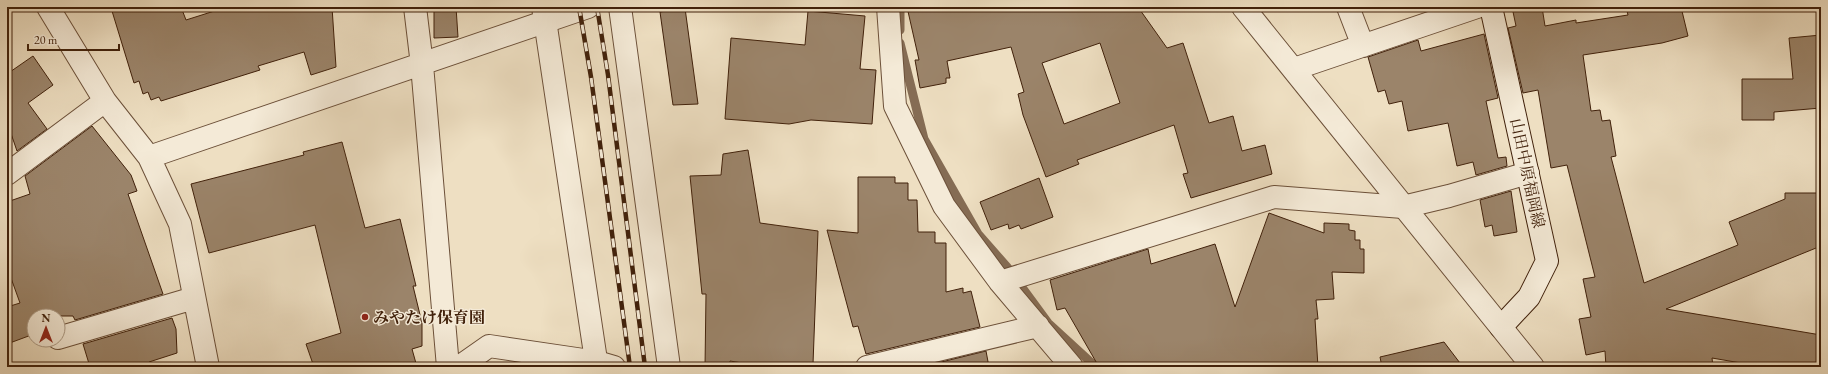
<svg xmlns="http://www.w3.org/2000/svg" width="1828" height="374" font-family="'EB Garamond','Noto Serif JP',serif">
<style>
.lines{fill:none;stroke-linecap:round;stroke-linejoin:round}
.stream{stroke:#856c54;stroke-width:9}
.building{fill:#9b846a;stroke:#41210b;fill-rule:evenodd}
.minor-casing{stroke:#6c5039;stroke-width:24}
.tertiary-casing{stroke:#6c5039;stroke-width:24}
.secondary-casing{stroke:#41210b;stroke-width:24}
.minor{stroke:#f4ead7;stroke-width:22}
.tertiary{stroke:#f4ead7;stroke-width:22}
.secondary{stroke:#f4ead7;stroke-width:22}
.rail-casing{stroke:#41210b;stroke-width:4.5}
.rail{stroke:#f4ead7;stroke-width:3;stroke-dasharray:9;stroke-linecap:butt}
.poi-dot{fill:#8f2418;stroke:#f4ead7;stroke-width:1.5}
.labels{text-anchor:middle;stroke-width:3;stroke-linejoin:round;paint-order:stroke}
.street-label{font-size:16px;fill:#41210b;stroke:#f4ead7}
.poi-label{font-size:16px;font-weight:bold;fill:#41210b;stroke:#f4ead7;text-anchor:start}
</style>
<rect width="100%" height="100%" fill="#eedfc2"/>
<filter id="stains"><feTurbulence type="fractalNoise" baseFrequency=".005" numOctaves="4"/><feColorMatrix values="0 0 0 0 .2 0 0 0 0 .09 0 0 0 0 .02 0 0 0 .5 -.17"/></filter>
<radialGradient id="worn" r=".72"><stop offset=".6" stop-color="#630" stop-opacity="0"/><stop offset="1" stop-color="#630" stop-opacity=".3"/></radialGradient>
<g class="lines">
<path class="stream" d="M900 7V30
M900 43 924 139 978 234 1007 267 1048 323 1096 367"/>
</g>
<path class="building" d="M127 7H181L186 20 227 7H332L336 67 311 75 304 52 258 66 260 70 228 80 161 101 159 97 151 100 148 92 143 94 139 81 134 83 112 11Z
M434 7H456L458 37 434 38Z
M907 7H1138L1167 48 1183 43 1209 123 1233 116 1242 151 1265 145 1272 174 1191 198 1183 174 1188 173 1174 125 1077 160 1079 164 1046 177 1023 115 1018 94 1024 92 1011 47 947 61 950 78H946V83L920 88 915 60H919ZM1100 43 1120 103 1064 124 1042 63Z
M1512 7H1542L1545 26 1576 20V23L1628 15 1626 7H1681L1688 36 1662 43 1583 55 1591 111 1600 110 1602 121 1610 120 1616 156 1611 157 1644 283 1738 245 1729 222 1785 199V193H1821V246L1666 309 1821 335V367H1764L1712 358 1713 367H1606L1605 351 1586 355 1579 319 1591 317 1583 279 1595 277 1567 165 1551 168 1538 90 1523 93 1508 28 1516 26Z
M685 8 698 104 673 105 660 12Z
M808 11 865 16 860 69 876 70 872 124 811 120 789 124 725 119 731 38 805 45Z
M1484 34 1498 98 1486 101 1498 158 1506 157 1507 166 1476 175 1473 162 1457 166 1448 123 1408 131 1402 101 1389 104 1385 90 1378 92 1368 57 1418 40 1421 51Z
M1821 35V108L1774 112V120H1742V79H1793L1789 38Z
M33 56 53 85 28 103 47 129 17 151 7 122V74Z
M92 126 131 175 137 191 128 194 163 294 75 320 73 316H34V334L7 344V307L20 303 7 267V202L30 194 25 176Z
M342 142 365 228 400 219 416 286H413L422 323V346L412 349 417 367H314L306 344 341 333 315 225 209 253 191 184 304 155 303 152Z
M748 150 760 223 818 231 813 364 766 363V367L730 361V367H705L706 294H702L690 176 721 175 723 154Z
M858 177H895V183H908V200H917L918 232H935V243H946V292L963 288V293L971 291 980 327 866 354 858 326 853 327 827 230 858 233Z
M1039 178 1053 217 1021 229 1019 225 1009 229 1008 224 991 230 980 202Z
M1511 191 1517 232 1494 236 1492 225 1485 227 1480 200Z
M1269 213 1324 233V223L1349 224V230L1355 231V240H1360V249H1364V273L1332 272 1334 299 1316 300 1318 319H1315L1318 367H1099L1065 308 1057 310 1050 280 1148 249 1151 264 1215 244 1235 307Z
M172 318 176 329 177 353 149 362 150 367H90L83 344Z
M1444 342 1463 367H1382L1380 357Z
M986 351 989 367H921Z"/>
<g class="lines">
<defs>
<path id="minor" d="M48 7 105 101 149 157 180 224 208 367
M415 7 422 65 448 367
M888 7 895 106 944 206 1000 282 1072 367
M1348 7 1363 46
M1294 69 1477 7
M149 157 588 7
M7 174 105 101
M1000 282 1274 197 1403 207 1449 196 1528 173
M58 338 194 298
M459 367 489 346 597 362 614 367
M867 367 1038 326"/>
<path id="tertiary" d="M543 7 597 367
M620 7 669 367
M1243 7 1533 367"/>
<path id="secondary" d="M1491 7 1547 261 1529 297 1501 327"/>
</defs>
<use href="#minor" class="minor-casing"/>
<use href="#tertiary" class="tertiary-casing"/>
<use href="#secondary" class="secondary-casing"/>
<use href="#minor" class="minor"/>
<use href="#tertiary" class="tertiary"/>
<use href="#secondary" class="secondary"/>
<defs>
<path id="rail" d="M579 7 591 77 630 367
M597 7 608 75 645 367"/>
</defs>
<use href="#rail" class="rail-casing"/>
<use href="#rail" class="rail"/>
</g>
<circle class="poi-dot" cx="365" cy="317" r="4"/>
<g class="labels">
<g class="street-label">
<text transform="translate(1528 173) rotate(78)" y="6">山田中原福岡線</text>
</g>
<g class="poi-label">
<text x="373" y="323">みやたけ保育園</text>
</g>
</g>
<rect width="1828" height="374" fill="none" stroke="#eedfc2" stroke-width="24"/>
<rect x="8" y="8" width="1812" height="358" fill="none" stroke="#41210b" stroke-width="2"/>
<rect x="12" y="12" width="1804" height="350" fill="none" stroke="#41210b"/>
<g transform="translate(46 328)"><circle r="19" fill="#f4ead7" stroke="#ac9a85"/>
<path d="M0-3L7 15L0 10L-7 15Z" fill="#8f2418"/>
<text y="-6" font-size="11" font-weight="bold" text-anchor="middle" fill="#41210b">N</text>
</g>
<path d="M28 44v6h91v-6" fill="none" stroke="#41210b" stroke-width="2"/>
<text x="34" y="44" font-size="12" fill="#41210b" stroke="#f4ead7" stroke-width="3" paint-order="stroke">20 m</text>
<rect width="100%" height="100%" filter="url(#stains)"/>
<rect width="100%" height="100%" fill="url(#worn)"/>
</svg>
